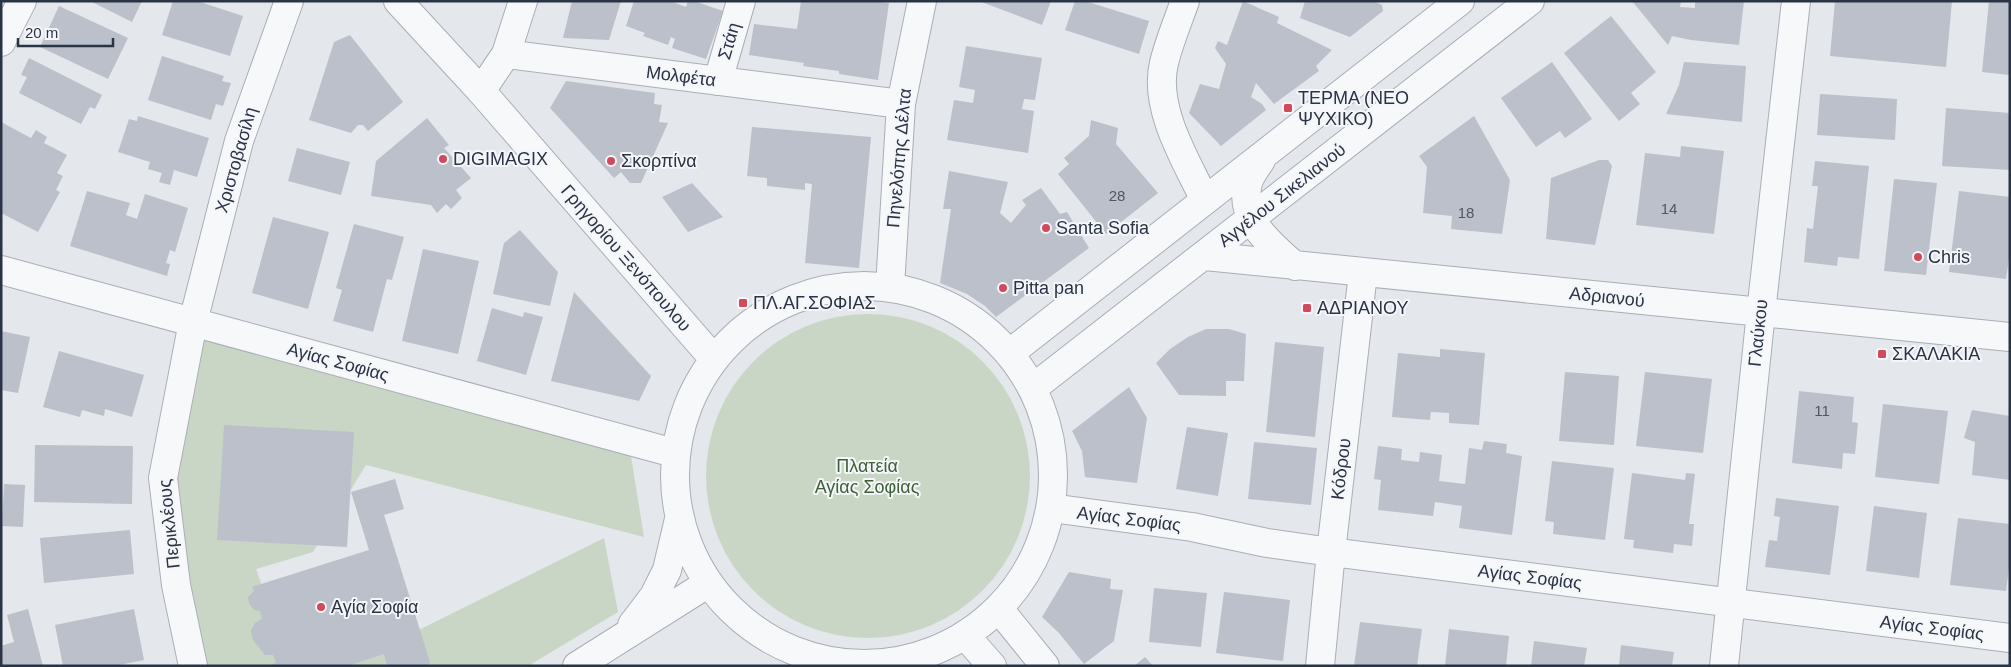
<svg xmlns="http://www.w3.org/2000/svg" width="2011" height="667" font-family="Arial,sans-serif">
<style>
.green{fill:#c9d6c5}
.building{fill:#bbc0ca}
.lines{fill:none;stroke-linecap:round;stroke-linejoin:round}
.minor-casing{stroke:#a9aeb7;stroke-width:30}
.tertiary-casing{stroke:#a9aeb7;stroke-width:30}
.minor{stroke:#f7f8fa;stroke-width:28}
.tertiary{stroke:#f7f8fa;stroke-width:28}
.poi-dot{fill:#d1495b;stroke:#f4f6f9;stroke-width:2}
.labels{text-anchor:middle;stroke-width:4;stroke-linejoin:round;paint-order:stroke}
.number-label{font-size:15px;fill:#4f5766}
.street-label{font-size:18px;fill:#2b3445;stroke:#f4f6f9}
.poi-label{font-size:18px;fill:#2b3445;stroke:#f4f6f9;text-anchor:start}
.park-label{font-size:18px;fill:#3f6138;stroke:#f4f6f9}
</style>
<rect width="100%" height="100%" fill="#e4e7ec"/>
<path class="green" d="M706 476a162 162 0 1 1 324 0a162 162 0 1 1-324 0Z
M199 335 630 450 644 537 366 465 313 552 256 569 291 666H202L173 474Z
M604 538 618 612 528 666H346Z"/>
<path class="building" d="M90 1H142L132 22Z
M173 1H197L243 16 230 56 162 35Z
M572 1H621L609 40 563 38Z
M634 1H670L686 7 688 1H694L723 11 706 59 672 48 675 39 671 37 668 45 643 36 645 33 626 26Z
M801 1H873L889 3 878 80 839 74V71L803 66 804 63 749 55 754 24 797 29Z
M979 1H1051L1042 25Z
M1075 1H1085L1149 21 1139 54 1065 30Z
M1243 1 1279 17 1277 23 1332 50 1316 66 1319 71 1274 104 1256 83 1251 97 1262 104 1266 110 1221 146 1189 113 1200 84 1219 89 1226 64 1215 48 1218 41 1227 45Z
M1305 1H1373L1382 5 1383 11 1350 37 1300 18Z
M1632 1H1681L1680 7 1695 8V1H1744L1739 45 1691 40 1672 36 1668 45Z
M1835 1H1952L1946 67 1830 56Z
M1989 1H2010V75L1982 72Z
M59 6 128 38 108 79 40 47Z
M1611 16 1656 72 1631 93 1640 104 1619 121 1564 53Z
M350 35 403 102 368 131 363 125H358L351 133 309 120 334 42Z
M966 46 1042 58 1035 100 1024 99 1022 109 1034 111 1028 153 947 140 954 100 973 103 975 90 959 87Z
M162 56 224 76 222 81 231 83 223 106 216 104 211 120 148 100Z
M29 58 102 95 95 109 90 107 81 124 19 93 27 77 21 75Z
M1552 62 1592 119 1565 138 1560 131 1536 147 1501 98Z
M1684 62 1746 66 1742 122 1666 114 1679 85Z
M566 81 655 93 654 104 662 105 659 122 668 123 641 183H630L621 172 614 178 550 108Z
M1820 94 1897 99 1895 140 1817 135Z
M1946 108 2010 113V170L1942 166Z
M138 116 209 138 197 177 174 170 170 185 159 182 162 173 148 169 150 162 118 152 129 119 137 121Z
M1474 116 1510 180 1502 234 1451 229 1452 216 1423 213 1427 167 1419 156Z
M427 118 449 145 444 148 471 178 456 190 462 198 451 209 446 204 437 213 431 205 371 196 376 161Z
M1091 120 1118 128 1116 144 1158 193 1106 234 1058 174 1069 164 1064 158 1089 136Z
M1 122 31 138 36 130 47 137 44 143 67 155 57 173 63 176 56 190 60 192 38 232 1 213Z
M752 127 871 137 859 268 805 263 812 184 805 183V190L767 186V178L747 176Z
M1681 146 1724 151 1714 234 1636 225 1645 153 1680 157Z
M297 148 350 162 341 195 288 181Z
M1599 160H1608L1612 166 1595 245 1546 239 1551 178Z
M1815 161 1869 166 1859 259 1838 257 1837 266 1804 262 1807 228 1813 229 1818 186H1812Z
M949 171 1008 182 1000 213 1011 223 1026 205 1022 200 1041 188 1060 214 1067 212 1089 248 996 317 985 306 967 294 940 283 951 209H943Z
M1894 179 1937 183 1926 275 1884 271Z
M692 183 723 217 688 232 662 197Z
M87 191 130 203 126 215 137 219 145 194 188 208 175 252 170 250 166 263 170 264 167 276 70 246Z
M1959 191 2010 197V251L2006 279 1949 272Z
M273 217 329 232 308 309 252 293Z
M354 224 404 237 392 280 387 279 373 332 333 321 342 290 336 288Z
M520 230 558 272 550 306 493 294 504 243Z
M423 249 479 261 458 354 402 341Z
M574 292 651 376 639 401 551 381Z
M492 308 523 317 524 312 543 317 526 375 477 361Z
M1206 329H1229L1246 334 1244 381H1226V396L1179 395 1156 363 1170 349 1188 337Z
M1 331 30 337 18 393 1 390Z
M1275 342 1324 347 1315 437 1266 432Z
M1440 349 1485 353 1479 425 1449 423V413L1431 412 1430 420 1392 417 1398 353 1440 357Z
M59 351 144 375 132 417 105 409 104 416 82 410 80 417 43 407Z
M1565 372 1619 376 1614 445 1559 441Z
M1645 372 1712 379 1703 453 1636 446Z
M1129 387 1147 418 1137 483 1085 477 1082 451 1072 431Z
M1799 391 1854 397 1852 422 1858 423 1855 454 1843 453 1842 469 1792 463Z
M1883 404 1948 411 1939 484 1875 477Z
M1972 410 2010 416V480L1972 475 1975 442 1964 438Z
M224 425 354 432 347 547 217 540Z
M1187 427 1228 433 1218 496 1176 489Z
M1484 441 1507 444 1506 453 1522 456 1512 535 1459 528 1462 506 1435 502 1433 516 1378 510 1381 480 1374 479 1378 446 1402 449 1401 460 1419 462 1420 452 1442 455 1439 481 1465 484 1469 448 1482 450Z
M1254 442 1317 448 1311 505 1248 499Z
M35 445 133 446 132 504 34 502Z
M1552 461 1614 468 1605 540 1553 534 1554 522 1545 521Z
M1632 473 1685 480 1686 473 1695 474 1689 524H1694L1692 546 1674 544 1673 553 1633 548 1634 540 1624 539Z
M395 479 404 509 384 515 430 662 428 666H387L384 654 347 666H271L276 662 273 655H265L253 640 251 631 255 623 262 619 260 611 254 610 249 603 248 597 254 591 252 587 369 550 351 492Z
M4 484 25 485 23 527 2 526Z
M1776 498 1839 506 1830 575 1765 567 1769 540 1777 541 1780 517 1774 516Z
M1874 506 1927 513 1919 578 1866 571Z
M1958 518 2010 524V561L2006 591 1950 585Z
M130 530 134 574 44 583 40 538Z
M1069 572 1111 579 1110 589 1123 590 1114 641 1084 664 1059 633 1042 617Z
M1154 588 1207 593 1201 647 1149 642Z
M1224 592 1290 600 1283 661 1216 653Z
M28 609 43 666H1V646L14 642 7 615Z
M134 609 144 660 114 666H63L55 625Z
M1360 622 1422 629 1417 666H1354Z
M1449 629 1509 636 1506 666H1445Z
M1534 641 1587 648 1584 666H1531Z
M1621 645 1674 652 1672 666H1619Z
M1145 657 1153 666H1134Z"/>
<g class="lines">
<defs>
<path id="minor" d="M1185 1C1178 21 1169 42 1164 63 1153 108 1186 161 1205 200
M1 42 22 1
M506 54 901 104
M718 81 741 1
M481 91 506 54 523 1
M1 270 674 453
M890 287 901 104 922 1
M1051 508 1192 527 1267 543 1331 552 2010 638
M193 666 176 585 163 478 193 322 239 141 289 1
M827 666 828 662
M1320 666 1331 552 1363 273
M1724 666 1761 312 1796 1"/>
<path id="tertiary" d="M398 1 481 91 713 358
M1261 160C1257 167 1250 175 1248 183 1238 219 1271 245 1295 266
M1205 256 2010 337
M675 475a189 189 0 1 1 378 0a189 189 0 1 1-378 0Z
M1010 353 1460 1
M1033 388 1530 1
M999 609 1045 666
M632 625 654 596 667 570 679 519
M965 635 992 666
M577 666 707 584"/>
</defs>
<use href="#minor" class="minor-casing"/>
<use href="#tertiary" class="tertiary-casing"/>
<use href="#minor" class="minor"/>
<use href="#tertiary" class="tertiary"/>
</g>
<g class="poi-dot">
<rect x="1283" y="103" width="10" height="10" rx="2.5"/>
<circle cx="443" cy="159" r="5"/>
<circle cx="611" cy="161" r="5"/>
<circle cx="1046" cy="228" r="5"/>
<circle cx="1918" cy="257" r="5"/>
<circle cx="1003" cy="288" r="5"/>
<rect x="738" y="298" width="10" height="10" rx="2.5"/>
<rect x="1302" y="303" width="10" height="10" rx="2.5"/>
<rect x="1877" y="349" width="10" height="10" rx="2.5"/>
<circle cx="321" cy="607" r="5"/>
</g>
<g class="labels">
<g class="number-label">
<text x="1117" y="201">28</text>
<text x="1669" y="214">14</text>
<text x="1466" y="218">18</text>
<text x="1822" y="416">11</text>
</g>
<g class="street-label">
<text transform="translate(729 41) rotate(-74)" y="6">Στάη</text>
<text transform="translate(681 76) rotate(7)" y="6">Μολφέτα</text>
<text transform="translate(899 158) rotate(-85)" y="6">Πηνελόπης Δέλτα</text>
<text transform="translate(236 160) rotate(-74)" y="6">Χριστοβασίλη</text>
<text transform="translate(1282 195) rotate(-38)" y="6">Αγγέλου Σικελιανού</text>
<text transform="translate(626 258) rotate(49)" y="6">Γρηγορίου Ξενόπουλου</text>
<text transform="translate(1607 297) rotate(6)" y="6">Αδριανού</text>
<text transform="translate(1758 333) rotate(-84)" y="6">Γλαύκου</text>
<text transform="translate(338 362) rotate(15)" y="6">Αγίας Σοφίας</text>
<text transform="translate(1341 469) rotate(-83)" y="6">Κόδρου</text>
<text transform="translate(1129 519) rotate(7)" y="6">Αγίας Σοφίας</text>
<text transform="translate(169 524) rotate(-96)" y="6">Περικλέους</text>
<text transform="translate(1530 577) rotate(7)" y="6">Αγίας Σοφίας</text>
<text transform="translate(1932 628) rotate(7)" y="6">Αγίας Σοφίας</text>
</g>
<g class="poi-label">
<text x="1298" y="104">ΤΕΡΜΑ (ΝΕΟ<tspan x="1298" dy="21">ΨΥΧΙΚΟ)</tspan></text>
<text x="453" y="165">DIGIMAGIX</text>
<text x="621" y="167">Σκορπίνα</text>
<text x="1056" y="234">Santa Sofia</text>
<text x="1928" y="263">Chris</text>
<text x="1013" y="294">Pitta pan</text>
<text x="753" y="309">ΠΛ.ΑΓ.ΣΟΦΙΑΣ</text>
<text x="1317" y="314">ΑΔΡΙΑΝΟΥ</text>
<text x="1892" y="360">ΣΚΑΛΑΚΙΑ</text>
<text x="331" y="613">Αγία Σοφία</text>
</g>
<g class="park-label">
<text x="867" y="472">Πλατεία<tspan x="867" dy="21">Αγίας Σοφίας</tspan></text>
</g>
</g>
<rect width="2011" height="667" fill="none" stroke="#2b3445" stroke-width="5"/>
<path d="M18 38v8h95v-8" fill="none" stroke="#2b3445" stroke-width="2.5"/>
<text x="25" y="38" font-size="15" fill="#2b3445" stroke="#f4f6f9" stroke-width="4" paint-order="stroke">20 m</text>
</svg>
